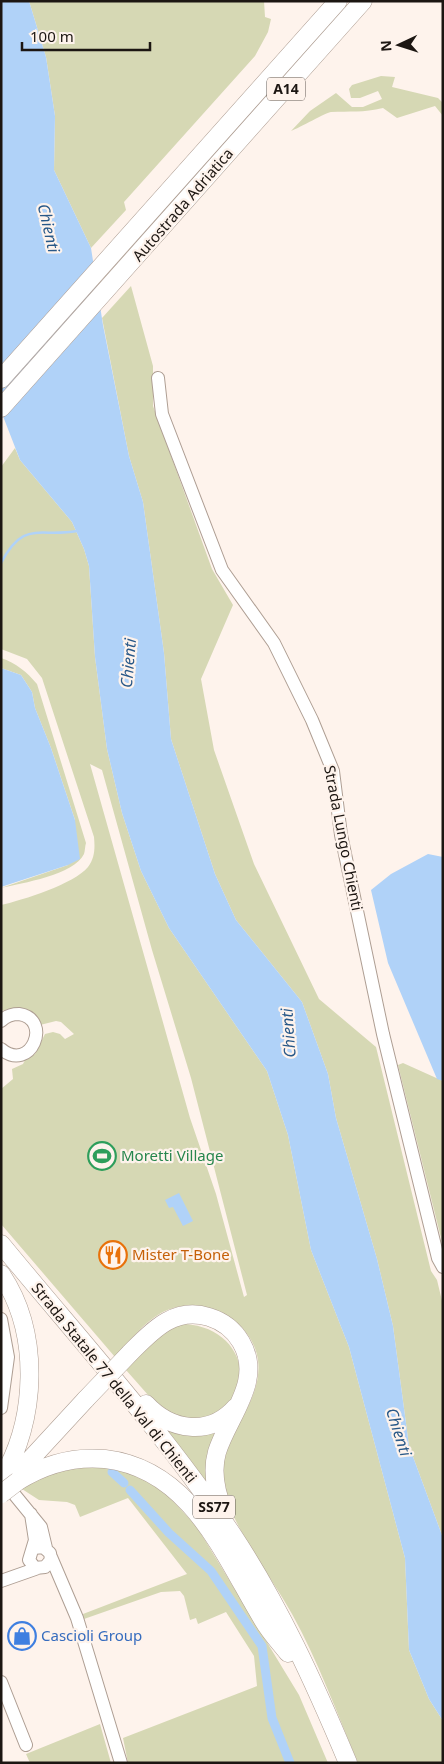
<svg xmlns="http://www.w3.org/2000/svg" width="444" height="1764" font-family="'Noto Sans',sans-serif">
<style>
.green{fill:#d6d8b4;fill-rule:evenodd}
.water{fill:#b0d2f8}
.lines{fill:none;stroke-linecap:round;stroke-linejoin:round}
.stream{stroke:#b0d2f8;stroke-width:2.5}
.canal{stroke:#b0d2f8;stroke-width:9}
.minor-casing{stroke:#ae9e93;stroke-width:14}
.highway-casing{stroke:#ae9e93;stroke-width:19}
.minor{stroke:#fff;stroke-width:12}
.highway{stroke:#fff;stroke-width:18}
.highway-bridge-casing{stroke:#ae9e93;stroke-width:19;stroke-linecap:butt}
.highway-bridge{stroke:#fff;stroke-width:18}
.labels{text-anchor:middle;stroke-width:4.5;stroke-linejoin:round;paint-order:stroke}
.shield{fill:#fef3ec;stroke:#605853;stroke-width:1}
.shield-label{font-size:14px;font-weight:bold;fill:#1c1612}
.street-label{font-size:15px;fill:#1c1612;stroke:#fef3ec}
.leisure-label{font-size:15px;fill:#27864d;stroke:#fef3ec;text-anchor:start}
.food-label{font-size:15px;fill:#c56008;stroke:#fef3ec;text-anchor:start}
.shop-label{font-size:15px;fill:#366cbe;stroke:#fef3ec;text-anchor:start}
.water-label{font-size:16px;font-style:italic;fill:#285888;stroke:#fef3ec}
</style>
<rect width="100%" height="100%" fill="#fef3ec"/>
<path class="green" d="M29 1H264L265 17 271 19 268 32 255 56 124 202 126 210 91 248 54 170 55 116 46 57Z
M381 76 395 77 392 87 438 98 443 103V116L435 106 397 118 383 108C363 113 350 111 331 112 327 112 299 128 291 131L310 111 336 93 352 107H363L382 99 378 91 360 98H351L349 89 352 85Z
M131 286 153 366V406L212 569 233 605 201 679 214 750 254 864 319 999 376 1047 431 1271 437 1280 443 1305V1538L409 1446 393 1326 377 1259 336 1118 328 1074 302 1002 236 920 215 874 171 739 164 653 143 502 129 456 102 318Z
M15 448 20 460 72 522 84 549 89 566 95 657 107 749 122 813 141 871 169 928 267 1071 288 1135 311 1250 349 1347 405 1558 409 1650 429 1699 443 1721V1763H358C337 1713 318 1661 292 1614 271 1576 237 1534 224 1492 210 1442 264 1409 258 1360 252 1317 198 1292 161 1313 143 1323 129 1342 115 1357L1 1224V1089L13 1079 12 1069 23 1064 25 1060 35 1054 45 1034 53 1032 60 1034 65 1039 74 1034 61 1022 56 1021 40 1025 9 1009 1 1011V905C23 900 74 884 88 867 95 858 95 848 94 837L42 678 27 659 1 649V467ZM90 764 102 770 152 950 191 1078 247 1295 244 1297 216 1194 190 1118Z
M1 658C16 663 27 672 37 684L86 843C85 846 85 851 84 854 74 875 22 883 1 888L68 865 75 820 51 748 35 708 32 692 21 675 1 668Z
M403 1063 443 1081V1246L398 1065Z
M185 1324C246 1328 262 1396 205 1421 197 1425 180 1421 171 1421L126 1370C145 1348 156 1331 185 1324Z
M164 1426 212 1429 215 1433 209 1487Z
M97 1466 121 1468 151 1482 165 1492 197 1527 299 1695 328 1763H128L123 1738 257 1686 254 1656 226 1612 198 1624 196 1618 190 1620 184 1596 180 1591 161 1592 84 1619 83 1614 187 1574 128 1498 80 1517 75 1505 67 1502 39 1500 22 1489C44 1472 70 1467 97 1466Z
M100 1724 111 1763H30L26 1754Z"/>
<path class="water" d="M1 1H29L46 57 55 116 54 170 91 248 103 325 129 456 143 502 164 653 171 739 215 874 236 920 302 1002 328 1074 336 1118 377 1259 393 1326 409 1446 443 1538V1721L429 1699 409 1650 405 1558 349 1347 311 1250 288 1135 267 1071 169 928 141 871 122 813 107 749 95 657 89 566 84 549 72 522 20 460 1 411Z
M1 668 21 675 32 692 35 708 51 748 75 820 80 859 68 865 1 887Z
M428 854 443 857V1081L437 1079 388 963 371 890 391 874Z
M179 1193 193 1221 183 1226 173 1207 169 1208 165 1200Z"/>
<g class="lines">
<path class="stream" d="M1 563C24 519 39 538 77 531"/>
<path class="canal" d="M112 1472 124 1483
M130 1490 169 1533 211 1571 262 1646 272 1718 290 1763"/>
<defs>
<path id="minor" d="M158 378 162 414 222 570 274 643 312 720 333 771 341 835 383 1034 438 1258 443 1267
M1 1021C6 1016 12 1014 19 1014 53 1019 31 1074 1 1049
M1 1319 8 1357 1 1408
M14 1494 41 1527 46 1548
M31 1514 35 1540 29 1560 35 1568 45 1567 51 1560 50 1553 43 1547 34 1548
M51 1557 77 1618 121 1763
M1 1581 38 1568
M1 1682 26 1745"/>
<path id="highway" d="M1 379 338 1
M1 408 363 1
M1 1244C80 1340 163 1431 232 1534 279 1605 315 1684 348 1763
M1 1274C41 1333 37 1421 1 1480
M130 1353C152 1331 174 1306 209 1317 222 1321 234 1330 241 1342 264 1381 228 1416 217 1452 211 1473 216 1493 224 1512
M146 1404C171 1431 210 1437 236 1407
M15 1476 86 1399
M18 1481C45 1464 73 1456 105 1459 191 1469 223 1554 263 1620 270 1632 280 1643 288 1653"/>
</defs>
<use href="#minor" class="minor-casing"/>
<use href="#highway" class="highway-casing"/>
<use href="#minor" class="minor"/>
<use href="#highway" class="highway"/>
<defs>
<path id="highway-bridge" d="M86 1399 130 1353
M1 1494 18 1481"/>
</defs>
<use href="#highway-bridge" class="highway-bridge-casing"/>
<use href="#highway-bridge" class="highway-bridge"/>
</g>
<defs>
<symbol id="stadium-ring" viewBox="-11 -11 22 22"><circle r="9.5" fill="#fef3ec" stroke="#2e9e5b" stroke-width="1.5"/><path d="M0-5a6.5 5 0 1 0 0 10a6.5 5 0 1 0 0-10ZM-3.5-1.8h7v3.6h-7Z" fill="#2e9e5b"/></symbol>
<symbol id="restaurant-ring" viewBox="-11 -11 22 22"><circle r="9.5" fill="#fef3ec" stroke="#e8710a" stroke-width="1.5"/><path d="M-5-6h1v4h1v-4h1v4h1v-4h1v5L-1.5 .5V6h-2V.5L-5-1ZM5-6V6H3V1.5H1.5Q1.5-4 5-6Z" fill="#e8710a"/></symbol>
<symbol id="shop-ring" viewBox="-11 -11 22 22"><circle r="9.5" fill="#fef3ec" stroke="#3f7fe0" stroke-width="1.5"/><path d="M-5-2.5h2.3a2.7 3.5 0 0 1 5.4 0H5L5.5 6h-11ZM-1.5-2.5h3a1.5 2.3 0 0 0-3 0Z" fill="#3f7fe0"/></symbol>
</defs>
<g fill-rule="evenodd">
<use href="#stadium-ring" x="86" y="1140" width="32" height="32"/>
<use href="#restaurant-ring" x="97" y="1239" width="32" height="32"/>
<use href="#shop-ring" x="6" y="1620" width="32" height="32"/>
</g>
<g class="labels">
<g class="shield">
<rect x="267" y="77.5" width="38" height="23" rx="4"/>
<rect x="193" y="1495.5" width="42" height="23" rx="4"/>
</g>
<g class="shield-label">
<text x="286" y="94">A14</text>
<text x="214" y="1512">SS77</text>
</g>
<g class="street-label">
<text transform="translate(183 205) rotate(-49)" y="5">Autostrada Adriatica</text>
<text transform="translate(343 838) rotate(79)" y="5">Strada Lungo Chienti</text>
<text transform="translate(114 1383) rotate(51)" y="5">Strada Statale 77 della Val di Chienti</text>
</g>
<g class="leisure-label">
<text x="121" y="1161">Moretti Village</text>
</g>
<g class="food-label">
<text x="132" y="1260">Mister T-Bone</text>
</g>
<g class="shop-label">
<text x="41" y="1641">Cascioli Group</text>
</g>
<g class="water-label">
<text transform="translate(49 228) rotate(77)" y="6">Chienti</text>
<text transform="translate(128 663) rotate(-85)" y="6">Chienti</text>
<text transform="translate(288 1033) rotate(-94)" y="6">Chienti</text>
<text transform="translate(399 1432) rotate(72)" y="6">Chienti</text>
</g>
</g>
<rect width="444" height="1764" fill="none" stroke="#1c1612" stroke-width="5"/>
<g transform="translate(399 45) rotate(266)" stroke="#fef3ec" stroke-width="4" paint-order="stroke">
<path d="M0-4L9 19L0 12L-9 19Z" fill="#1c1612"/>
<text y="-8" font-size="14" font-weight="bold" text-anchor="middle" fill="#1c1612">N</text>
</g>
<path d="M22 42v8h128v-8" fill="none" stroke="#1c1612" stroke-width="2.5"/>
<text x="30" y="42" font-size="15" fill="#1c1612" stroke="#fef3ec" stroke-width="4" paint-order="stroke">100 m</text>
</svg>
